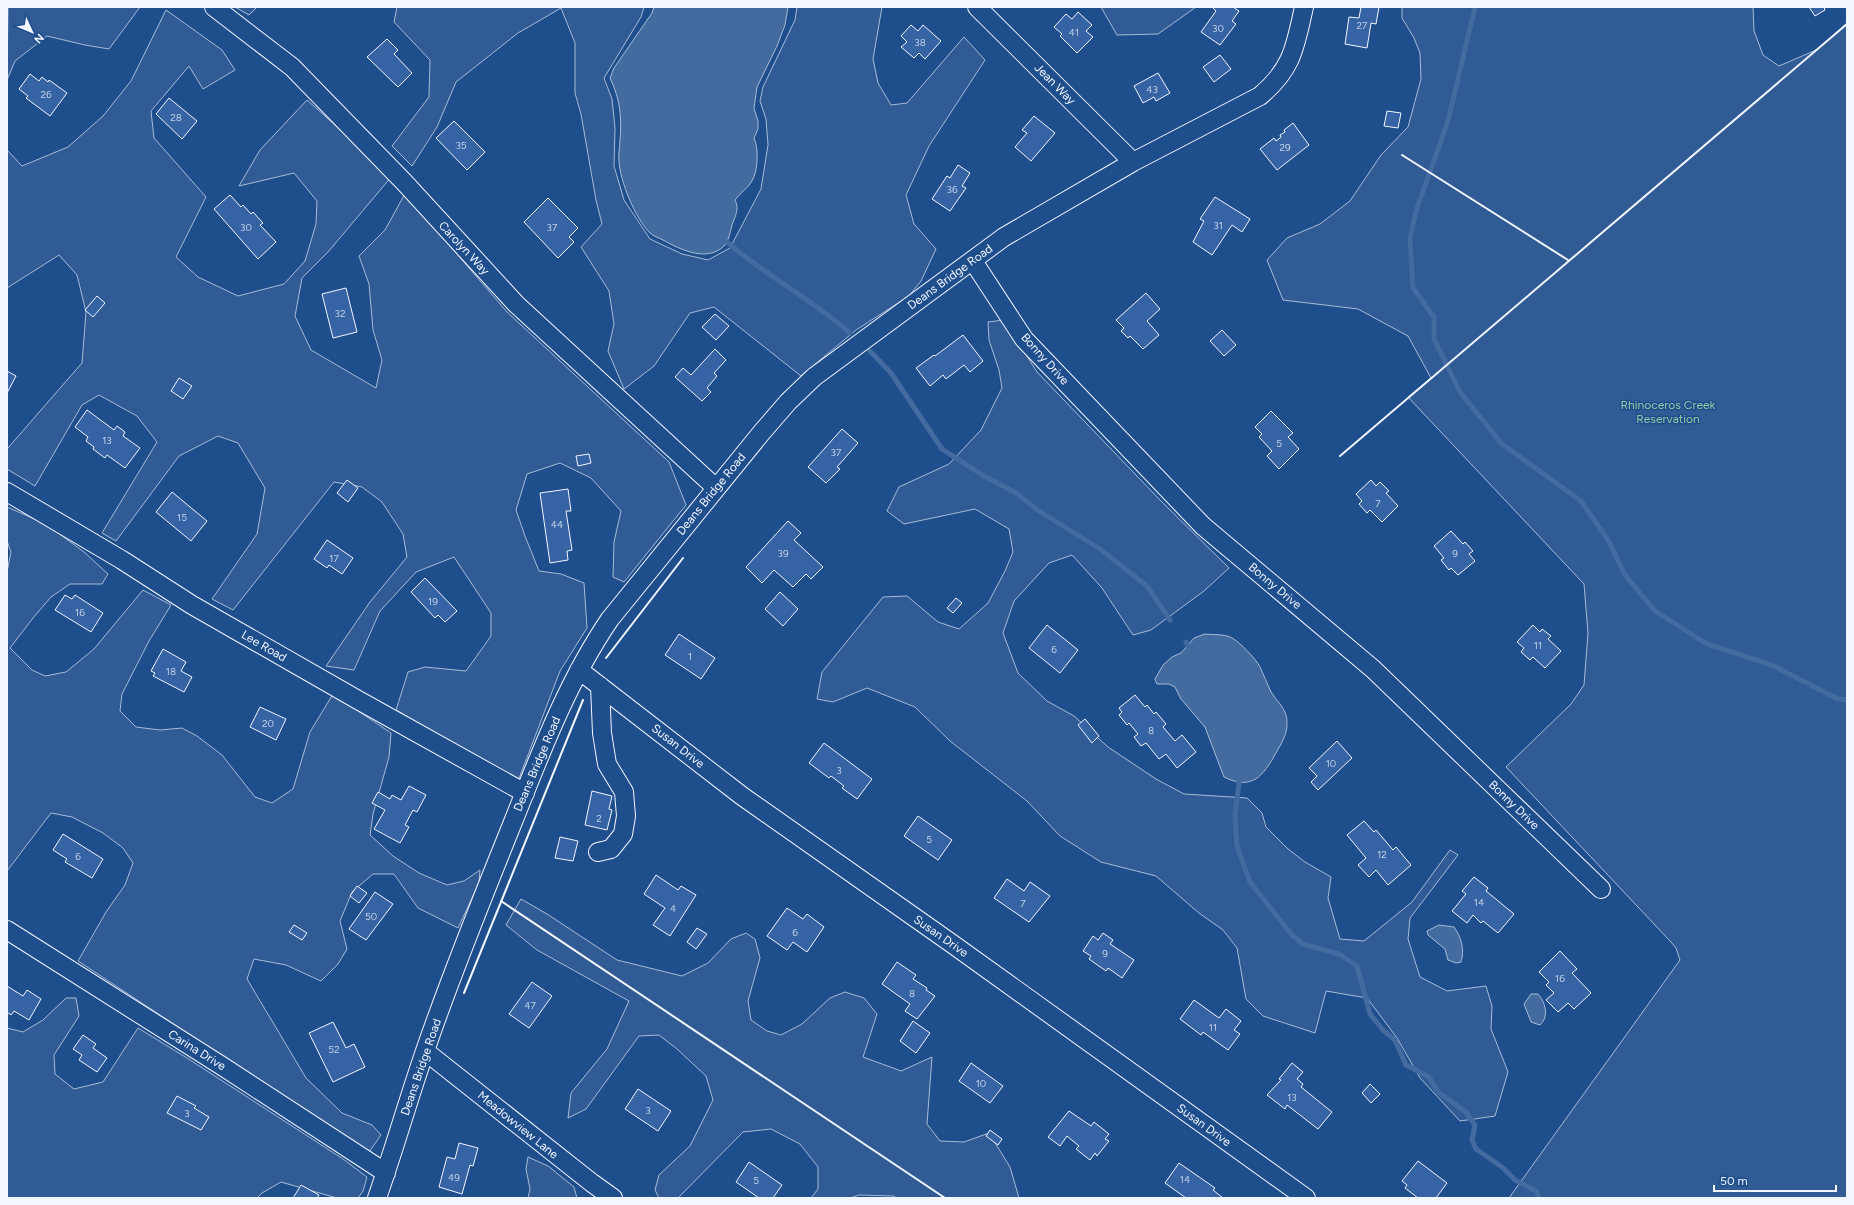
<svg xmlns="http://www.w3.org/2000/svg" width="1854" height="1205" font-family="Figtree,sans-serif">
<style>
.built{fill:#305b95;stroke:#a8bbd7}
.water{fill:#446ba0;stroke:#a8bbd7}
.lines{fill:none;stroke-linecap:round;stroke-linejoin:round}
.stream{stroke:#446ba0;stroke-width:5}
.building{fill:#3563a3;stroke:#f2f6ff}
.minor-casing{stroke:#f2f6ff;stroke-width:20}
.minor{stroke:#1f4e8c;stroke-width:18}
.wall{stroke:#f2f6ff;stroke-width:2}
.labels{text-anchor:middle;stroke-width:3;stroke-linejoin:round;paint-order:stroke}
.number-label{font-size:10px;fill:#c3d1e8}
.street-label{font-size:12px;fill:#f2f6ff;stroke:#1f4e8c}
.park-label{font-size:12px;fill:#97c8a6;stroke:#1f4e8c}
</style>
<rect width="100%" height="100%" fill="#1f4e8c"/>
<path class="built" d="M8 7H140L109 49 85 45 47 36 15 61 7 80Z
M235 7H257L249 15Z
M397 7H644L641 17 604 78 612 99 615 128 614 166 624 200 650 239 682 254 708 260 730 248 761 189 768 145 766 119 760 101 763 87 795 20 797 7H882L873 59 878 83 891 105 907 103 964 37 985 60 929 146 906 195 914 224 936 249 921 281 909 296 856 330 801 376 714 307 690 313 654 366 624 389 608 351 614 324 609 291 581 247 602 224 596 200 581 114 575 93V43L561 8 518 33 456 82 437 127 412 166 392 146 429 97 430 60 394 22Z
M1101 7H1196L1158 34 1117 35Z
M1402 7H1753L1754 31 1763 55 1779 66 1816 50 1847 23V1198H1509L1680 960 1676 948 1671 942 1506 767 1571 704 1584 685 1588 633 1584 584 1408 397 1431 378 1408 336 1358 309 1283 300 1267 260 1287 238 1320 224 1350 201 1381 155 1408 127 1421 79 1420 53 1414 38 1402 18Z
M166 10 222 50 235 70 203 89 189 66 151 111 154 138 206 197 176 257 198 277 238 296 284 284 305 261 316 224 317 201 294 173 239 186 260 150 307 100 392 176 328 252 302 278 295 316 311 350 376 388 382 360 373 330 369 284 359 256 385 230 407 190 450 246 507 312 669 462 686 505 624 582 613 577 614 542 621 511 591 478 560 463 527 474 516 510 525 536 539 571 561 574 584 583 587 628 560 671 518 781 396 710 408 672 425 667 466 671 491 636V613L454 557 416 572 380 611 354 670 326 666 370 602 407 557 403 534 382 502 362 487 334 482 233 610 212 599 257 534 265 488 238 443 218 436 179 456 116 541 102 533 157 442 137 416 99 395 82 405 35 486 7 469V449L82 363 86 312 77 275 59 255 7 288V150L22 166 68 147 103 116 131 81Z
M1004 320 1037 372 1160 500 1229 568 1204 591 1151 630 1133 635 1102 588 1072 555 1049 563 1014 601 1003 633 1018 673 1047 701 1074 716 1108 747 1156 779 1184 794 1247 798 1262 813 1266 827 1288 849 1305 862 1331 877 1328 898 1340 939 1364 941 1412 902 1450 850 1458 855 1410 918 1408 939 1420 977 1447 991 1486 986 1492 1006 1491 1029 1508 1072 1495 1116 1460 1121 1420 1078 1397 1038 1367 998 1326 991 1315 1033 1263 1016 1246 999 1237 948 1223 930 1199 913 1156 876 1101 862 1060 836 1027 801 950 741 915 707 867 688 833 702 817 699 822 672 883 597 907 596 938 622 959 629 988 603 1005 571 1013 552 1009 529 975 509 904 524 887 511 899 487 949 464 981 430 1002 388 999 370 989 340 988 322Z
M7 507 46 524 84 552 108 574 102 584H70L51 597 33 618 10 648 32 670 45 676 66 672 94 649 143 590 171 605 149 641 122 694 120 711 136 727 160 730 182 728 197 736 222 755 255 797 272 803 293 789 310 732 333 694 391 733 389 757 373 814 370 835 393 856 419 873 447 885 464 881 480 870 479 883 458 928 418 908 394 874H373L352 892 340 921 347 949 338 964 321 981 286 965 254 959 247 979 306 1078 342 1113 372 1125 381 1135 367 1155 230 1061 78 961 106 912 125 885 133 863 123 848 103 833 72 817 51 813 7 871V572L11 552 7 541Z
M521 899 547 914 617 960 682 976 708 963 731 939 746 933 755 939 760 958 748 1001 751 1020 767 1031 781 1035 802 1024 830 998 845 992 864 998 877 1014 863 1057 901 1071 932 1057 927 1124 940 1141 964 1142 989 1133 1010 1167 1019 1198H897L893 1196 859 1195 850 1198H811L818 1189V1167L800 1144 771 1129 743 1132 678 1198H659L655 1190 659 1175 690 1146 713 1100 706 1076 677 1049 659 1035 639 1036 586 1109 568 1118 571 1093 607 1049 629 1001 537 950 506 925Z
M66 998H76L79 1016 54 1055 55 1074 74 1089 103 1082 138 1028 187 1058 343 1159 367 1177 363 1191 358 1198H337L281 1182 262 1193 257 1198H7V1028L23 1032 43 1020Z
M528 1157 548 1166 574 1187 577 1198H528L530 1189 526 1169Z"/>
<path class="water" d="M654 7H788L785 25 777 46 757 87 754 108 758 121V129L754 138C759 149 758 171 752 181 748 188 740 193 735 200 740 209 735 216 732 225 730 232 729 240 725 245 708 263 681 250 663 240 659 238 653 236 650 233 635 218 620 181 619 161 618 154 620 147 620 140 622 116 620 99 610 78L614 68 652 13Z
M1205 634C1213 635 1223 634 1230 637 1238 640 1256 659 1260 667 1264 675 1267 684 1271 692 1278 703 1288 710 1287 724 1287 735 1281 744 1276 753 1263 776 1252 791 1224 777L1205 727 1181 699 1175 687 1169 684H1157L1155 679 1163 665 1172 657 1181 653 1194 638Z
M1439 925 1454 927C1461 937 1465 949 1461 962L1456 963 1448 960 1445 949 1428 935 1427 931Z
M1531 994H1538C1546 1003 1549 1017 1540 1025L1531 1022 1524 1004Z"/>
<g class="lines">
<path class="stream" d="M1475 7 1448 121 1416 211 1410 239 1413 288 1434 317V339L1460 392 1502 444 1581 501 1608 540 1625 575 1655 611 1707 644 1772 665 1838 699 1847 700
M727 242C766 276 812 299 850 333
M870 351 891 373 942 449 984 476 1016 493 1039 511 1100 549 1147 586 1170 620
M1186 642 1191 652
M1238 777 1239 783 1235 816 1237 846 1250 882 1292 935 1303 944 1339 954 1357 966 1370 1014 1383 1030 1395 1040 1406 1065 1429 1077 1438 1092 1466 1112 1475 1125 1472 1140 1476 1149 1502 1167 1515 1180 1536 1191 1539 1198"/>
</g>
<path class="building" d="M1214 7H1233L1239 11 1232 21 1236 24 1220 45 1201 32 1216 11 1213 8Z
M1361 7H1379L1376 24 1371 23 1367 48 1345 44 1349 17 1359 18Z
M1809 7H1824L1825 10 1815 16Z
M1078 12 1092 25 1086 31 1093 37 1077 53 1060 36 1062 34 1054 27 1066 14 1072 19Z
M911 25 918 31 923 25 941 41 925 59 919 53 914 58 901 47 907 42 901 36Z
M387 39 398 50 394 54 412 73 398 87 367 57Z
M1220 55 1231 69 1214 82 1203 67Z
M1158 73 1170 93 1156 101 1154 97 1143 103 1134 86Z
M30 74 39 81 42 77 48 82 49 80 67 93 50 116 26 98 28 96 19 89Z
M169 98 197 121 182 139 156 114Z
M1387 111 1401 113 1398 128 1384 126Z
M1034 116 1055 133 1031 161 1015 147 1027 133 1022 130Z
M454 121 485 152 467 170 436 138Z
M1293 123 1309 145 1277 170 1260 149 1274 138 1276 141 1281 137 1280 135 1285 132 1284 130Z
M958 165 970 173 962 186 966 188 950 211 932 199 947 176 950 178Z
M230 195 241 207 243 205 251 214 253 212 263 223 260 225 276 242 258 259 214 209Z
M1215 197 1250 219 1242 232 1232 225 1212 255 1193 242 1204 221 1200 219Z
M548 198 578 228 569 237 574 242 558 258 524 222Z
M346 288 357 332 333 338 322 294Z
M1146 293 1160 309 1147 321 1159 335 1143 349 1130 336 1128 338 1121 331 1124 328 1116 320Z
M97 296 105 303 93 317 85 310Z
M715 314 729 326 716 340 702 327Z
M1222 330 1236 345 1224 356 1210 341Z
M963 335 983 361 970 372 964 365 946 379 943 375 930 386 916 368 934 355 935 356Z
M715 349 726 360 714 373 717 376 707 388 711 392 702 401 675 377 683 368 691 375Z
M7 371 16 376 7 393Z
M179 378 192 386 183 399 171 391Z
M87 410 114 430 117 426 125 432 123 436 140 448 125 468 107 455 105 458 93 449 94 447 86 441 88 437 75 427Z
M1271 411 1293 433 1288 437 1299 449 1279 469 1267 456 1272 451 1259 437 1262 434 1255 427Z
M842 429 858 443 837 467 840 469 826 483 808 467Z
M589 454 591 463 578 466 576 456Z
M347 480 358 488 348 502 337 493Z
M1371 480 1376 486 1380 482 1389 491 1386 493 1398 506 1382 522 1370 510 1367 513 1359 504 1362 501 1356 494Z
M568 489 571 511H566L572 550 567 551 568 560 550 563 540 493Z
M172 492 207 521 191 541 156 512Z
M788 521 801 533 794 540 823 567 811 579 806 574 793 587 774 570 762 583 746 567Z
M1451 531 1463 544 1465 542 1473 551 1469 554 1475 561 1458 575 1451 568 1449 570 1441 560 1444 558 1434 546Z
M327 540 353 558 342 574 329 565 327 568 314 559Z
M425 578 457 611 445 622 438 615 435 618 411 592Z
M780 592 798 609 783 626 765 609Z
M65 595 72 599 75 595 103 613 91 632 55 610Z
M956 598 962 603 953 613 947 608Z
M1047 625 1078 650 1060 673 1029 648Z
M1533 625 1540 632 1542 629 1551 636 1548 639 1561 651 1545 668 1533 657 1530 660 1521 652 1524 648 1517 642Z
M679 634 715 658 701 679 665 655Z
M163 649 186 662 181 671 192 677 184 692 153 676 155 673 151 671Z
M1135 695 1145 707 1147 705 1154 714 1156 712 1166 724 1163 727 1175 741 1182 735 1196 752 1177 768 1166 754 1159 759 1146 743 1141 746 1134 737 1138 734 1129 723 1127 725 1119 715 1122 712 1119 708Z
M260 707 286 719 276 740 250 727Z
M1085 719 1099 736 1092 743 1078 725Z
M1337 741 1352 758 1318 790 1311 782 1317 776 1309 768Z
M824 743 872 779 857 799 842 788 844 786 831 776 829 778 809 763Z
M409 786 426 795 417 812 413 810 405 825 409 827 400 843 374 829 385 810 372 803 378 792 390 799 392 795 401 800Z
M592 791 612 796 609 809 612 810 607 830 585 825Z
M918 816 952 840 938 860 904 836Z
M1364 821 1374 832 1376 830 1393 850 1396 847 1411 865 1388 885 1376 870 1369 877 1358 865 1366 858 1347 835Z
M63 834 103 859 92 878 65 862 67 859 53 850Z
M560 837 578 841 573 861 555 858Z
M656 875 678 890 681 886 696 895 670 936 653 925 665 908 644 894Z
M1474 877 1488 888 1486 891 1514 914 1498 933 1483 921 1481 923 1473 915 1467 923 1452 911 1466 894 1462 891Z
M1007 879 1024 891 1030 882 1050 896 1029 922 994 898Z
M357 886 367 893 359 903 350 896Z
M375 892 393 904 366 940 349 929Z
M787 908 803 919 807 914 824 927 807 952 793 942 787 950 767 936Z
M294 925 307 933 302 940 289 932Z
M697 928 707 934 696 949 687 942Z
M1103 933 1113 940 1110 944 1134 960 1122 978 1108 968 1106 971 1089 959 1091 956 1083 951 1093 936 1098 940Z
M1560 951 1577 969 1572 973 1591 993 1574 1009 1568 1003 1558 1012 1546 1000 1554 993 1546 985 1549 982 1539 972Z
M897 962 916 975 913 979 927 988 926 990 935 996 917 1019 905 1011 910 1004 882 984Z
M532 982 552 996 529 1028 509 1014Z
M7 986 23 996 27 990 41 999 29 1020 14 1011 11 1015 7 1012Z
M1194 1000 1219 1018 1226 1009 1241 1021 1234 1030 1240 1034 1228 1050 1203 1032 1201 1035 1180 1019Z
M913 1021 930 1033 916 1053 900 1041Z
M333 1022 346 1048 354 1044 365 1067 333 1082 309 1033Z
M83 1035 96 1044 93 1048 107 1058 97 1072 79 1060 82 1055 73 1049Z
M971 1063 1003 1086 990 1103 959 1081Z
M1292 1063 1303 1072 1297 1079 1303 1084 1301 1087 1332 1112 1318 1129 1287 1105 1285 1109 1267 1095 1281 1080 1279 1079Z
M1370 1084 1380 1094 1371 1103 1362 1093Z
M638 1089 671 1111 658 1131 625 1109Z
M177 1096 196 1106 194 1108 209 1117 201 1130 167 1113Z
M1069 1111 1091 1126 1094 1122 1109 1134 1105 1139 1109 1141 1097 1156 1095 1153 1090 1160 1076 1149 1079 1146 1067 1136 1060 1146 1048 1137Z
M990 1130 1002 1139 998 1145 986 1136Z
M459 1143 478 1148 473 1166 470 1165 462 1194 439 1187 447 1157 455 1159Z
M1418 1161 1447 1183 1436 1198H1418L1405 1188 1407 1185 1402 1181Z
M749 1162 782 1185 773 1198H759L736 1182Z
M1179 1163 1215 1188 1213 1190 1223 1198H1186L1165 1183Z
M301 1185 319 1195 317 1198H293Z"/>
<g class="lines">
<defs>
<path id="minor" d="M214 7 292 67 404 182 516 304 716 488
M977 7 1133 162
M973 261 1024 339 1203 526 1373 669 1601 889
M7 492 122 560 192 605 358 700 525 793
M579 670 742 796 951 943 1306 1198
M598 852 611 849 623 834 626 816 624 792 607 764 602 733 600 686
M7 930 222 1066 386 1173
M425 1051 592 1183 613 1198
M377 1198C394 1150 408 1100 425 1051 452 972 484 894 515 817 542 749 569 679 610 619L762 432 788 402 814 377 1004 237 1133 162 1260 96C1293 68 1295 47 1304 7"/>
</defs>
<use href="#minor" class="minor-casing"/>
<use href="#minor" class="minor"/>
<path class="wall" d="M1402 155 1568 260
M1340 456 1847 24
M606 658 683 558
M501 901 945 1198
M464 993 583 700"/>
</g>
<g class="labels">
<g class="number-label">
<text x="1362" y="29">27</text>
<text x="1218" y="32">30</text>
<text x="1074" y="36">41</text>
<text x="920" y="46">38</text>
<text x="1152" y="93">43</text>
<text x="46" y="98">26</text>
<text x="176" y="121">28</text>
<text x="461" y="149">35</text>
<text x="1285" y="151">29</text>
<text x="952" y="193">36</text>
<text x="1218" y="229">31</text>
<text x="246" y="231">30</text>
<text x="552" y="231">37</text>
<text x="340" y="317">32</text>
<text x="107" y="444">13</text>
<text x="1279" y="447">5</text>
<text x="836" y="456">37</text>
<text x="1378" y="507">7</text>
<text x="182" y="521">15</text>
<text x="557" y="528">44</text>
<text x="783" y="557">39</text>
<text x="1455" y="557">9</text>
<text x="334" y="562">17</text>
<text x="433" y="605">19</text>
<text x="80" y="616">16</text>
<text x="1538" y="649">11</text>
<text x="1054" y="653">6</text>
<text x="690" y="660">1</text>
<text x="171" y="675">18</text>
<text x="268" y="727">20</text>
<text x="1151" y="734">8</text>
<text x="1331" y="767">10</text>
<text x="839" y="774">3</text>
<text x="599" y="822">2</text>
<text x="929" y="843">5</text>
<text x="1382" y="858">12</text>
<text x="78" y="860">6</text>
<text x="1479" y="906">14</text>
<text x="1023" y="907">7</text>
<text x="673" y="912">4</text>
<text x="371" y="920">50</text>
<text x="795" y="936">6</text>
<text x="1105" y="957">9</text>
<text x="1560" y="982">16</text>
<text x="912" y="997">8</text>
<text x="530" y="1009">47</text>
<text x="1213" y="1031">11</text>
<text x="334" y="1053">52</text>
<text x="981" y="1087">10</text>
<text x="1292" y="1101">13</text>
<text x="648" y="1114">3</text>
<text x="187" y="1117">3</text>
<text x="454" y="1181">49</text>
<text x="1185" y="1183">14</text>
<text x="756" y="1184">5</text>
</g>
<g class="street-label">
<text transform="translate(1055 84) rotate(45)" y="4">Jean Way</text>
<text transform="translate(464 248) rotate(47)" y="4">Carolyn Way</text>
<text transform="translate(950 277) rotate(-36)" y="4">Deans Bridge Road</text>
<text transform="translate(1045 359) rotate(48)" y="4">Bonny Drive</text>
<text transform="translate(711 494) rotate(-51)" y="4">Deans Bridge Road</text>
<text transform="translate(1275 586) rotate(40)" y="4">Bonny Drive</text>
<text transform="translate(264 646) rotate(30)" y="4">Lee Road</text>
<text transform="translate(678 746) rotate(38)" y="4">Susan Drive</text>
<text transform="translate(537 764) rotate(-67)" y="4">Deans Bridge Road</text>
<text transform="translate(1514 805) rotate(44)" y="4">Bonny Drive</text>
<text transform="translate(941 936) rotate(35)" y="4">Susan Drive</text>
<text transform="translate(197 1050) rotate(32)" y="4">Carina Drive</text>
<text transform="translate(421 1067) rotate(-71)" y="4">Deans Bridge Road</text>
<text transform="translate(518 1125) rotate(39)" y="4">Meadowview Lane</text>
<text transform="translate(1204 1125) rotate(36)" y="4">Susan Drive</text>
</g>
<g class="park-label">
<text x="1668" y="409">Rhinoceros Creek<tspan x="1668" dy="14">Reservation</tspan></text>
</g>
</g>
<rect width="1854" height="1205" fill="none" stroke="#f2f6ff" stroke-width="16"/>
<g transform="translate(32 32) rotate(134)" stroke="#1f4e8c" stroke-width="3" paint-order="stroke">
<path d="M0-3L7 15L0 10L-7 15Z" fill="#f2f6ff"/>
<text y="-6" font-size="11" font-weight="bold" text-anchor="middle" fill="#f2f6ff">N</text>
</g>
<path d="M1714 1185v6h122v-6" fill="none" stroke="#f2f6ff" stroke-width="2"/>
<text x="1720" y="1185" font-size="12" fill="#f2f6ff" stroke="#1f4e8c" stroke-width="3" paint-order="stroke">50 m</text>
</svg>
